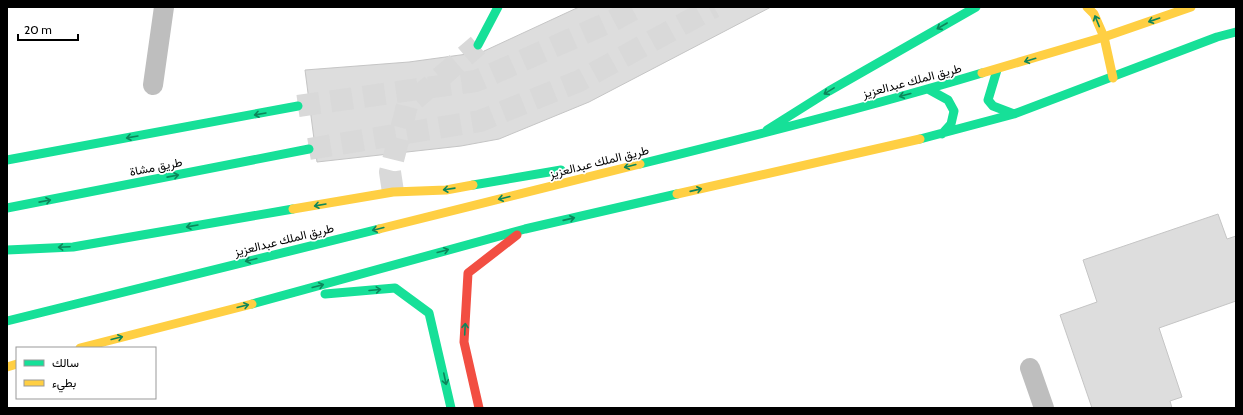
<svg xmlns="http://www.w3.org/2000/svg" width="1243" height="415" font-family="Cabin,Vazirmatn,sans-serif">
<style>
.building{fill:#ddd;stroke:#c5c5c5}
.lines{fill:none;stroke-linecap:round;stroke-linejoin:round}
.secondary-tunnel{stroke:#d9d9d9;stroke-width:22;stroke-dasharray:22 11;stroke-linecap:butt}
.street{stroke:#bebebe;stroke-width:20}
.fast{stroke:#16e098;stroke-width:9}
.slow{stroke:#ffcf43;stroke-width:9}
.jam{stroke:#f24e42;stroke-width:9}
.oneway{stroke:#0d865b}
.labels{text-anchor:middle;stroke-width:3.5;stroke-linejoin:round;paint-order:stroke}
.street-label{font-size:12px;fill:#000;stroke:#fff}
</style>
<rect width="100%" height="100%" fill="#fff"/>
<path class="building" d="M579 7H771L589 102 499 139 461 146 317 162 305 70 409 62 482 52Z
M1218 214 1227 239 1236 236V301L1159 328 1182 397 1170 401 1172 408H1092L1060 315 1097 302 1083 260Z"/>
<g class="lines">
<path class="secondary-tunnel" d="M298 106 476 81 612 21 638 7
M309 149 480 121 579 81 714 7
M393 192 390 172 407 106 478 45"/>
<path class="street" d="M153 85 164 7
M1030 368 1044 408"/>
<path class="fast" d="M478 45 498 7
M997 70 988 100 993 106 1014 114
M928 89 948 100 954 111 951 124 942 134
M767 130 829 91 976 7
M920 139 1014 114 1217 37 1236 32
M7 160 298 106
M640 164C754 136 869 107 982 73
M473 185 561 170
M7 208 309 149
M7 250 73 247 293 209
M325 294 395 288 429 313 451 408
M252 304 525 229 677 194
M7 321 379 229"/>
<path class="slow" d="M1087 7 1094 14 1104 37
M1104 37 1113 78
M982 73 1104 37 1191 7
M677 194 920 139
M293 209 393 192 446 190 473 185
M379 229 640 164
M80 348 252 304
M7 367 17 364"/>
<path class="jam" d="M479 408 464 342 468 273 517 235"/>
</g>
<defs><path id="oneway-shaft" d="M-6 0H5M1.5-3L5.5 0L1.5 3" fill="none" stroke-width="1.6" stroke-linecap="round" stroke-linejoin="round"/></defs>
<g class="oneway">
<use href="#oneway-shaft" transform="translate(1154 20) rotate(161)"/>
<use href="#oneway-shaft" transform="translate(1097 21) rotate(-112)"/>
<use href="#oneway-shaft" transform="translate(942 26) rotate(150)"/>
<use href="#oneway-shaft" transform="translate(1030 60) rotate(163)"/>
<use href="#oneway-shaft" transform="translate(829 91) rotate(149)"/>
<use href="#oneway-shaft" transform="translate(905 95) rotate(165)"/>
<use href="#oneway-shaft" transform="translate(260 114) rotate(170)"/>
<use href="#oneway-shaft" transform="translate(132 137) rotate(170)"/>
<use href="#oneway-shaft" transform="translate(630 166) rotate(166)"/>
<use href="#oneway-shaft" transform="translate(173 176) rotate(-11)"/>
<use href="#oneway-shaft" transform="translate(449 189) rotate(172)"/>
<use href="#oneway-shaft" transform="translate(696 190) rotate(-13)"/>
<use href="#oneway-shaft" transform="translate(504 198) rotate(166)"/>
<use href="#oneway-shaft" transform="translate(45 201) rotate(-11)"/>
<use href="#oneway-shaft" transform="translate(320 205) rotate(170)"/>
<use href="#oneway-shaft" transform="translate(569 219) rotate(-13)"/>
<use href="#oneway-shaft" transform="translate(192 226) rotate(170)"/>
<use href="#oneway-shaft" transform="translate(378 229) rotate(166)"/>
<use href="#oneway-shaft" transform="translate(64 247) rotate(177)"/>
<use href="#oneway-shaft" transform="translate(443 251) rotate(-15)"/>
<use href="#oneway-shaft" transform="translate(251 260) rotate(166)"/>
<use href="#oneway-shaft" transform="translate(318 286) rotate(-15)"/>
<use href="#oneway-shaft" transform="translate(375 290) rotate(-5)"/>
<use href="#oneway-shaft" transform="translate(243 306) rotate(-14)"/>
<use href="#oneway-shaft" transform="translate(465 329) rotate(-87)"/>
<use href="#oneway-shaft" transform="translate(117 338) rotate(-14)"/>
<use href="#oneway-shaft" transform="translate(445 379) rotate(78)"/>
</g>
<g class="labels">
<g class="street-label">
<text transform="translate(912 81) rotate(-15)" y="4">طريق الملك عبدالعزيز</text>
<text transform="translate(599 162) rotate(-14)" y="4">طريق الملك عبدالعزيز</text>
<text transform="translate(156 167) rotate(-11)" y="4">طريق مشاة</text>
<text transform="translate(284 240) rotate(-14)" y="4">طريق الملك عبدالعزيز</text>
</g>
</g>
<rect width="1243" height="415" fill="none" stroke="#000000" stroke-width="16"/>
<rect x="16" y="347" width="140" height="52" fill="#ffffff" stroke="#999999"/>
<rect x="24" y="360" width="20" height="6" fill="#16e098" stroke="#999999"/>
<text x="52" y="367" font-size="12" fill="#000000">سالك</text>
<rect x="24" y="380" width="20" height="6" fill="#ffcf43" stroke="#999999"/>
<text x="52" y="387" font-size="12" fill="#000000">بطيء</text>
<path d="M18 34v6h60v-6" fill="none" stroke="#000000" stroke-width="2"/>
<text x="24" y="34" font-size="12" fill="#000000" stroke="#ffffff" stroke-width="3" paint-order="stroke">20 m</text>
</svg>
